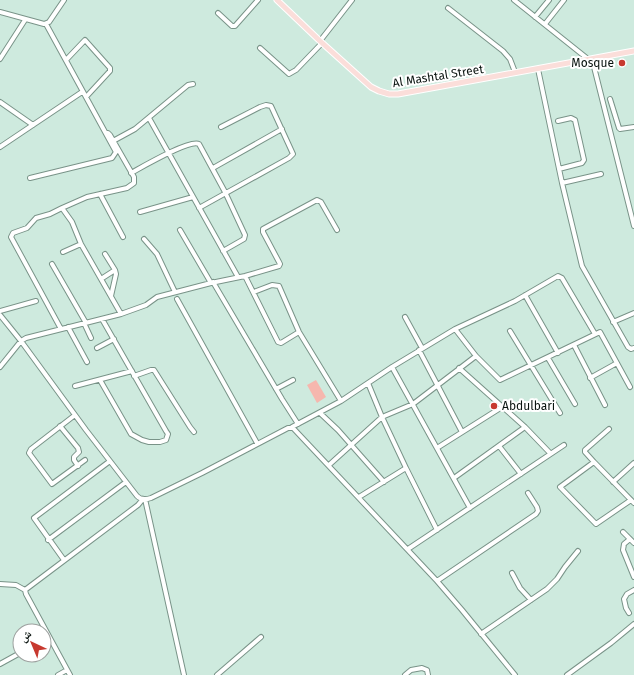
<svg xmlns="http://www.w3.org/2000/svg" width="634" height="675" font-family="'Fira Sans','Noto Naskh Arabic',sans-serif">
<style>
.green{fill:#f6b7ae}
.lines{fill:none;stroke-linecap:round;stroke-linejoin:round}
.minor-casing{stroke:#799388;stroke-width:6}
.major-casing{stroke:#fff;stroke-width:7}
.minor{stroke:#fff;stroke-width:4}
.major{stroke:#fbdeda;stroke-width:5}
.poi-dot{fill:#c7392f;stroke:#fff;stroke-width:1.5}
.labels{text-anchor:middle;stroke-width:4;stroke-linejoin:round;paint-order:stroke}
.poi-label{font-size:12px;fill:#09130f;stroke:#fff;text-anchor:end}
.street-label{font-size:12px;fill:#09130f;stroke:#fff}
</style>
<rect width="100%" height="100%" fill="#ceeade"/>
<path class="green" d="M316 380 326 397 317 403 307 385Z"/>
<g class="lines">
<defs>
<path id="minor" d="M514 0 588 59
M448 8 503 51 510 59 515 72
M0 12 44 24 49 22 64 0
M218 13 232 26H235L258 0
M535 17 549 0
M545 24 564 0
M320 41 352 0
M260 48 289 74 296 70 322 43
M0 59 25 20
M592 59 634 226
M66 60 85 40 110 68V71L86 97
M538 69 562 183 582 266 628 347 631 349 634 348
M610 99 619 128 620 129 634 127
M0 102 33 125
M149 118 238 277
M558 121 571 118 575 120 584 160 582 163 559 169
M106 133H108L110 135 134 177V183L127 188 87 197 62 208 72 222 81 244 121 314
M113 141 135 129 188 85 193 84
M0 147 82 92
M213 168 282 129
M131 173C142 167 190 139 199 144L225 192 245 235 244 239 223 251
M30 178 112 158 116 152 46 24
M562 183 601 174
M100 194 123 237
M199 208 289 158 293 154 271 106 266 105 260 107 221 127
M140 212 193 197
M180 230 211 283
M144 239 157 254 175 292
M63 252 81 244
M105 254 115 270 116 274 111 296
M52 264 86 323
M245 276 278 342 281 343 299 332
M101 279 115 270
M213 282 282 399 298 424
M254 292 272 285 279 286 299 332 341 401
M525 295 558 353
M177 299 257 443
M0 311 36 301
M0 315 21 341 86 430 137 496C141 500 145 500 151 498L202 473 288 428H293L437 581 462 610 515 675
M405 317 422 348
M613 322 634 313
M84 323 91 338
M68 327 87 362
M61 329 11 237 13 233 27 228 36 218 50 214 62 208
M455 329 515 301 558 276 562 278 595 334
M510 331 560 413
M574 345 605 405
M97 348 114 339
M419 350 462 432
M548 358 575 404
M0 367 21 341 26 338 121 314 146 305 157 297 211 283 245 276 279 266 280 264 279 262 263 232V229L317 200 321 202 337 230
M392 367 470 508
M134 376 151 370H154L190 427 194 432
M590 378 617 363
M100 380 131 434 142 440 149 442H160L166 440 168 434 166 431 102 319
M75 386 132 371
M276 389 293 380
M320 413 338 430 384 482
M75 415 31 449 29 453 52 484 85 460
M60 426 78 448 79 452 74 457V460L78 466
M292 427 341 401 392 367 455 329 476 356 500 380 600 332 630 387
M499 446 521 474
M437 448 502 407
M549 455 564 445
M594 462 585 452V450L609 429
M329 465 382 417 413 404 476 356
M406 468 437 530
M454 478 525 427
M613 482 634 463
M359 497 406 468 382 417 368 383
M145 499 184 675
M631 500 596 524 560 487 594 462 634 503
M623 532 634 543
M630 539 624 544 623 550 634 577
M48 540 126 482
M408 549 549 455 550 453 525 427 459 368
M64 560 34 518 110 461
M512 573 520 588 531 600
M437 581 536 514 538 511 537 507 528 493
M0 584 16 585 25 590
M629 613 626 608 624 599 627 594 634 590
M481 634 547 589 557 579 565 567 578 551
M0 664 20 653
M58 675 67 670
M70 675 26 594 25 590 138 505 143 499
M217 675 261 637
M405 675 411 670 422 668 427 670 428 675
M567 675 611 643 634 624"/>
<path id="major" d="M277 0 320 41 371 87 379 91 389 94H398L634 51"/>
</defs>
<use href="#minor" class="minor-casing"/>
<use href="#major" class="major-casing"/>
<use href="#minor" class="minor"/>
<use href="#major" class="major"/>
</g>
<g class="poi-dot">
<circle cx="622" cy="63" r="4"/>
<circle cx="494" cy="406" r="4"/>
</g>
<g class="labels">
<g class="poi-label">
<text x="614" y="67">Mosque</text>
<text x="502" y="410" text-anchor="start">Abdulbari</text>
</g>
<g class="street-label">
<text transform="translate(438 76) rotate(-9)" y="4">Al Mashtal Street</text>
</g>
</g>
<g transform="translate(32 643) rotate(316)"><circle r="19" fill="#ffffff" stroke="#9da19f"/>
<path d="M0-3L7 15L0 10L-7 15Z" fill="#c7392f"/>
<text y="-6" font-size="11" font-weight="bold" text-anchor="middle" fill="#09130f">ش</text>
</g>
</svg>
